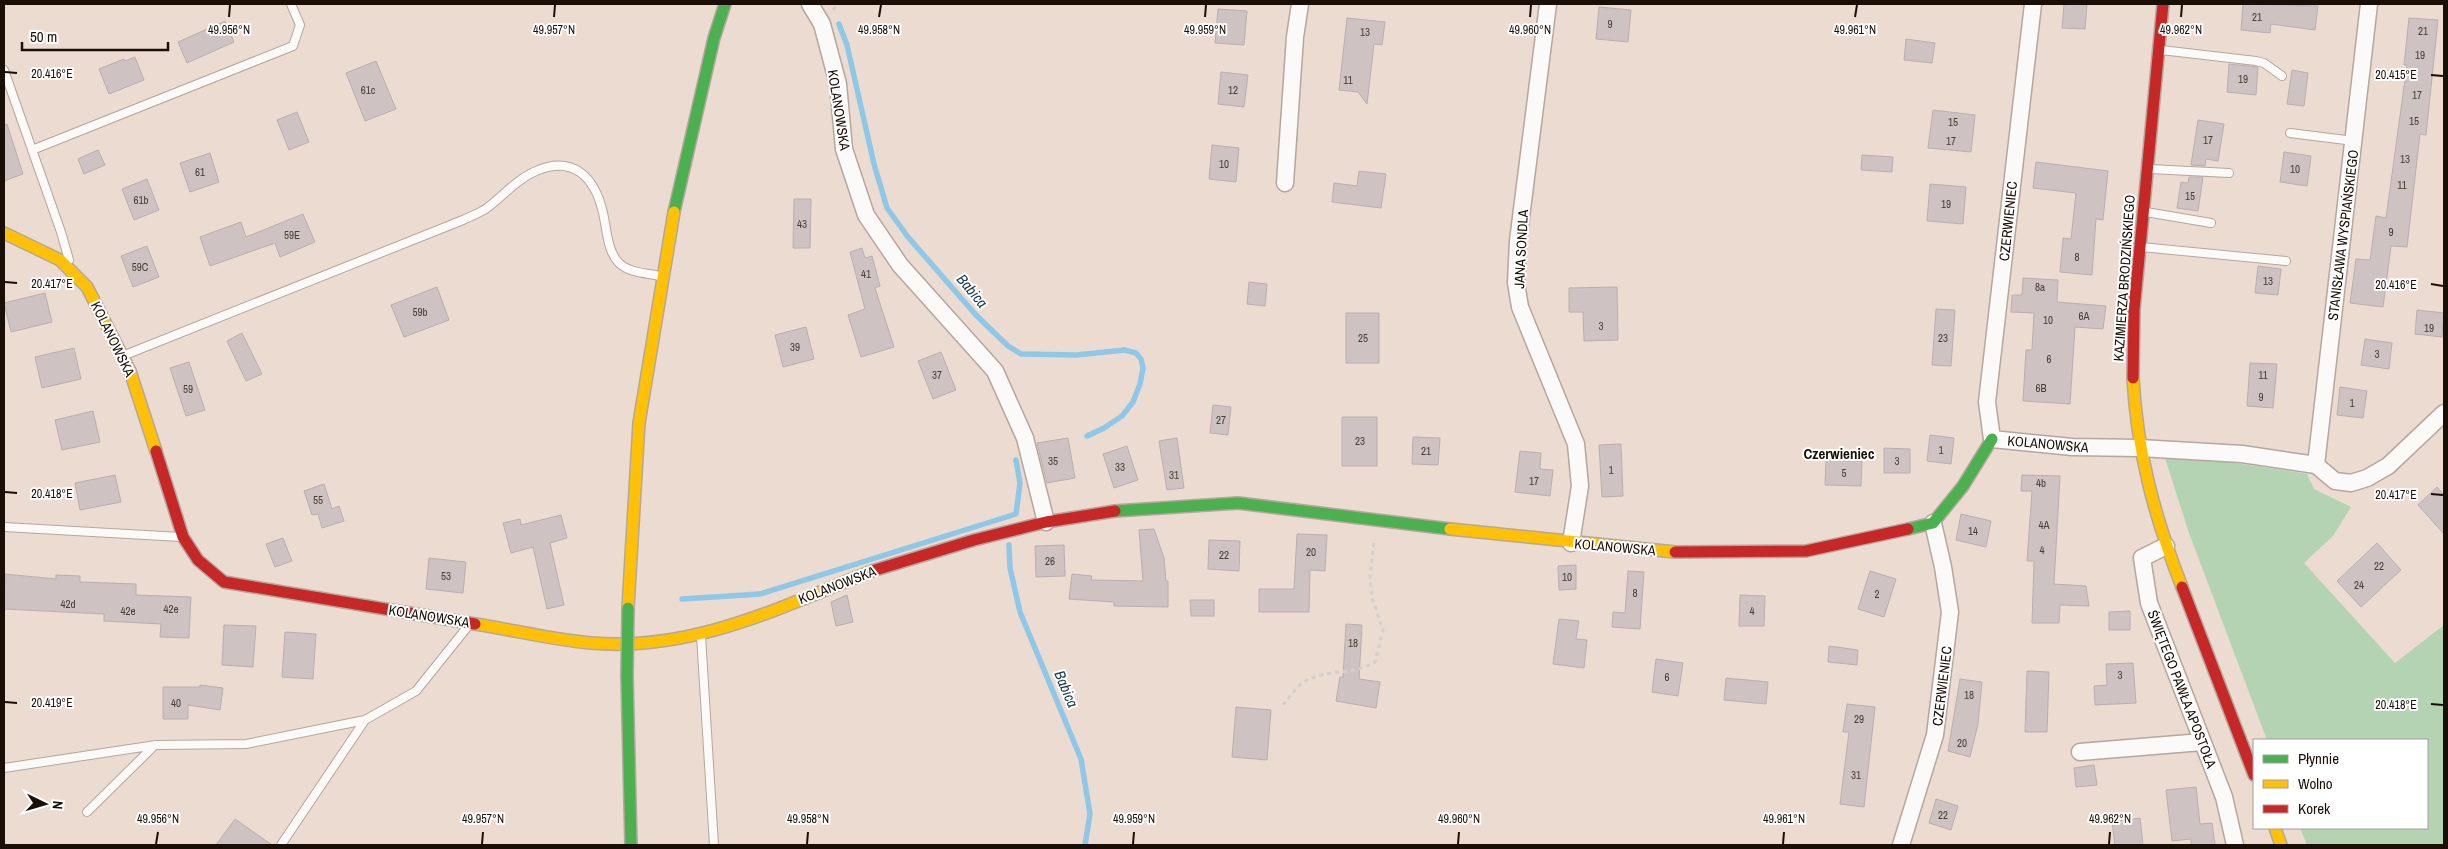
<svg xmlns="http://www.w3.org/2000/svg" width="2448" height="849" font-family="'Archivo Narrow',sans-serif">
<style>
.green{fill:#b4d3b2}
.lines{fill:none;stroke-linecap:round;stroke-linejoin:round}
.stream{stroke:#8fc8e6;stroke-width:5.5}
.building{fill:#cec2c2;stroke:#baaeae}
.lane-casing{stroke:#b4a79e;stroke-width:10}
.street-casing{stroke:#b4a79e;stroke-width:19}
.fast-casing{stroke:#b4a79e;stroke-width:14}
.slow-casing{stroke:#b4a79e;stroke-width:14}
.jam-casing{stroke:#b4a79e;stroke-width:14}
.path{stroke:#d4cfcc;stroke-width:3;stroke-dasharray:4 4;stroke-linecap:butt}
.lane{stroke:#fcfaf8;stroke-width:8}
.street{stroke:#fcfaf8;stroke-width:16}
.fast{stroke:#4caf50;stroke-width:11}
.slow{stroke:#ffc107;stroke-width:11}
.jam{stroke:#c62828;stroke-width:11}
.fast-bridge-casing{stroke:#b4a79e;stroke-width:14;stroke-linecap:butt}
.fast-bridge{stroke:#4caf50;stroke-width:11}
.ticks{fill:none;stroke:#1a0f07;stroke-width:2}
.labels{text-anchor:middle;stroke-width:4;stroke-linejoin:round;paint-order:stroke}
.number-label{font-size:11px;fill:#473c36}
.street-label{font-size:14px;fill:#1a0f07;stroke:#fff}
.water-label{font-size:15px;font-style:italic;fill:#123a4d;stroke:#fff}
.neighbourhood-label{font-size:15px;font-weight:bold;fill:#1a0f07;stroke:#fff}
.ticks-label{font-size:12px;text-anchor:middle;fill:#1a0f07;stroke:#fff;stroke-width:4;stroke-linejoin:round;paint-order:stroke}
</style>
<rect width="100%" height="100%" fill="#ecdbd0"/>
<path class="green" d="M2176 454 2307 474 2314 489 2351 507 2333 536 2304 563 2395 663 2444 625V845H2307L2300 828H2427V740H2267L2189 533 2164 455Z"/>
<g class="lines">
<path class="stream" d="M839 24 847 45 874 164 887 208 908 237 976 315 1008 346 1021 354 1077 355 1124 350 1136 353 1141 359 1143 368 1140 384 1133 402 1122 416 1104 428 1087 436
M1009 545 1010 568 1020 612 1081 759 1090 814 1085 845
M682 599 760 594 1016 514 1020 483 1016 460"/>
</g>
<path class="building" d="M2064 4H2087L2085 29 2062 28Z
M2243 4 2318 6 2315 30 2271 24 2270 33 2241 30Z
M1599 7 1631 10 1628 42 1596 39Z
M1218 9 1247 11 1244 45 1215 43Z
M1347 18 1385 22 1382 45 1374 44 1367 104 1358 92 1339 90Z
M2409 18 2438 20 2426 135 2420 134 2407 247 2391 246 2383 307 2350 303 2356 259 2370 260 2376 216 2386 218 2407 65H2404Z
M225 21 234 42 187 63 178 42Z
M1906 39 1935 43 1932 63 1904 60Z
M135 57 144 80 109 94 99 69 124 59 125 61Z
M376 61 396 109 365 121 346 73Z
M2229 64 2258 67 2256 95 2227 92Z
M2292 70 2308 73 2304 106 2287 104Z
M1221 72 1248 75 1244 107 1218 104Z
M1933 110 1975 115 1971 152 1928 148Z
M297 112 309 142 289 150 277 120Z
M2198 120 2224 124 2218 161 2206 159 2205 166 2191 165Z
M7 124 23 174 4 181V125Z
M1212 145 1239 148 1236 182 1209 179Z
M98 150 105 165 84 174 78 159Z
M2284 152 2311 156 2307 186 2280 182Z
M210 153 219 182 190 192 180 163Z
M1862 155 1893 157 1892 172 1861 170Z
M2036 162 2108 171 2103 220 2096 219 2092 275 2060 272 2063 238 2071 239 2076 193 2033 188Z
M1359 171 1386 174 1381 208 1332 202 1334 183 1357 186Z
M2189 177H2203L2198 211 2177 208 2181 182 2188 183Z
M147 179 159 210 134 220 122 189Z
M1930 184 1966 187 1963 224 1927 221Z
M794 199H811L810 248H793Z
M303 214 315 242 280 257 275 243 210 266 200 237 241 222 246 237Z
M147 246 159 277 133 287 121 256Z
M862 248 865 258 872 256 880 286 875 288 894 347 861 357 848 315 865 309 850 252Z
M2258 266 2281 269 2278 295 2255 293Z
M2023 278 2058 280 2057 302 2106 306 2103 329 2075 327 2070 404 2023 401 2026 350H2032L2034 313 2011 312 2012 295H2022Z
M1249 282 1267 284 1265 306 1247 304Z
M437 287 449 320 404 337 391 305Z
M1617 287 1618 340 1584 341 1583 312H1569V288Z
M45 293 52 322 11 332 4 303Z
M1936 309 1955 310 1951 366 1932 365Z
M2417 310 2444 313 2442 337 2415 334Z
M1346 313H1379V363H1346Z
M806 327 814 359 783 367 775 335Z
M242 333 262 374 246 381 227 341Z
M2365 339 2392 343 2389 369 2361 365Z
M74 348 81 379 42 388 35 357Z
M941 352 956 390 933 399 918 361Z
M189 362 205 410 186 416 170 368Z
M2250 363 2277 364 2273 408 2247 406Z
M2340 387 2367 391 2363 418 2337 415Z
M1213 405 1231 407 1228 435 1210 433Z
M93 411 100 442 62 450 55 420Z
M1342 417H1377V466H1342Z
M1930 435 1954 438 1951 464 1927 461Z
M1413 437 1440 438 1438 465 1412 464Z
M1068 438 1075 478 1047 483 1037 443Z
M1177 438 1184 488 1167 490 1159 441Z
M1621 444 1623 496 1602 497 1599 445Z
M1127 446 1138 480 1114 488 1103 454Z
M1884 448 1910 449V473H1884Z
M1520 451 1541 453 1540 469 1553 470 1550 496 1515 492Z
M1826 460 1862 461 1861 486 1825 485Z
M115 475 121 502 80 510 75 483Z
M2022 475 2060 476 2054 584 2086 586 2089 606 2060 605 2059 623H2032L2034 561H2027L2032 491H2021Z
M324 484 332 509 339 506 344 521 322 528 318 514 312 515 304 491Z
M2437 487 2444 495V534L2418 505Z
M1961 514 1991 521 1986 547 1956 540Z
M561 515 567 538 550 543 564 605 547 609 533 547 511 553 503 523 520 519 521 525Z
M1154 529 1164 558 1166 581H1168V607L1114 606V602L1069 599 1072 574 1092 576 1091 580 1143 581 1139 530Z
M1297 534 1327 535 1325 571 1310 570 1309 612H1259V589H1294Z
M283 538 292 561 275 567 266 544Z
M1209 540 1240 541 1239 571 1208 569Z
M2377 543 2401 570 2361 607 2337 581Z
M1064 545 1065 576 1036 577 1035 546Z
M429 558 466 562 463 593 426 589Z
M1576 565V589L1559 590 1558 566Z
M1628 571 1644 572 1640 629 1612 627 1613 612 1625 613Z
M1870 571 1896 579 1884 617 1858 609Z
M5 574 56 579V575L80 576V582L136 584V595L191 597 189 638 160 637 161 624 104 621V614L4 609Z
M847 595 853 622 836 626 831 602Z
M1740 595 1765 596 1764 626H1739Z
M1190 600H1214V616H1191Z
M2130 611V630H2109V612Z
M1559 619 1579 621 1576 639 1587 640 1584 668 1553 664Z
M1346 624 1362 625 1359 679 1380 682 1376 708 1336 701 1340 677H1343Z
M224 625 256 626 253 667 222 665Z
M285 632 316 634 313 679 282 677Z
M1829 646 1858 650 1857 665 1828 662Z
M1656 659 1683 663 1678 696 1652 692Z
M2133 663 2136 703 2095 705 2094 686 2107 685 2106 664Z
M2027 671 2049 672 2047 732H2025Z
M1726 678 1768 682 1766 704 1724 700Z
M1960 679 1982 682 1978 724 1970 757 1948 751Z
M200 685 223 688 220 710 188 705V719H163V687H200Z
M1847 704 1875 707 1864 807 1840 804 1849 732H1843Z
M1236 707 1271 710 1267 760 1232 757Z
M2094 765 2097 785 2076 787 2074 768Z
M2196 787 2200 824 2212 823 2215 845H2191V839L2172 841 2166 790Z
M1936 799 1958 806 1951 830 1929 823Z
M2140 818 2143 845H2115L2112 822Z
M235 819 272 845H216Z"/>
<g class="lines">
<defs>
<path id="lane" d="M2161 50 2256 61 2264 63 2282 76
M4 70 61 232 69 260
M2290 133 2354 141
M32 150 293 46 300 25 291 4
M2150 169 2229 173
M2146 212 2211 223
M2141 247 2286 261
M125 355 463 220C471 216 480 213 487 208 503 196 517 179 536 171 573 155 595 177 603 213 607 229 607 251 619 263 629 273 647 273 659 276
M4 527 181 537
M701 636 714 845
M4 768 156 745 246 744 365 720 416 691 469 625
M87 812 155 745
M281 845 365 720"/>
<path id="street" d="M810 4 822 24 838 84 844 149 866 215 900 265 995 371 1025 438 1046 522
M1548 4 1518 241 1516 283 1520 307 1576 444 1580 486 1571 543
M2033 4 1987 402 1992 439 2072 447 2140 448 2242 454 2316 465 2335 481 2351 483 2367 478 2388 466 2444 413
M1285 183 1295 37 1300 4
M2316 465 2369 4
M2166 546 2142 558 2149 603 2224 797 2235 845
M2080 752 2202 742
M1901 845 1935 735 1950 612 1943 567 1933 523"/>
<path id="fast" d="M674 212 714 38 725 4
M1115 511 1238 503 1450 529
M1908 529 1933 523 1963 486 1992 439
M627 676 631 845"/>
<path id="slow" d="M4 233 60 260 87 287 130 371 156 451
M2133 378C2137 453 2155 518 2182 587
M1450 529 1675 552
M628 608 639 423 674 212
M475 624C514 630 553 640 591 643 692 652 781 607 872 571
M2275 828 2281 845"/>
<path id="jam" d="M2133 378 2134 310 2163 4
M156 451 183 537 198 560 224 582 475 624
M1675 552 1806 551 1908 529
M872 571 974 540 1046 522 1115 511
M2182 587 2254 775"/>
</defs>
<use href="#lane" class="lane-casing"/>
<use href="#street" class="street-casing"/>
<use href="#fast" class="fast-casing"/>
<use href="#slow" class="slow-casing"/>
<use href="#jam" class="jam-casing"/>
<path class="path" d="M833 10 837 4
M1283 705C1290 697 1298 684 1307 680 1329 669 1354 675 1375 662L1383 630 1372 598 1370 577 1374 541"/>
<use href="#lane" class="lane"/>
<use href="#street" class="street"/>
<use href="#fast" class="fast"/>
<use href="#slow" class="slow"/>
<use href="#jam" class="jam"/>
<defs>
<path id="fast-bridge" d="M627 676 628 608"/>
</defs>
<use href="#fast-bridge" class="fast-bridge-casing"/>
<use href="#fast-bridge" class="fast-bridge"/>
</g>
<path class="ticks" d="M229 17 230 5M554 17 555 5M879 17 881 5M1205 17 1206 5M1530 17 1531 5M1855 17 1857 5M2181 17 2182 5M5 72 17 73M2431 75 2443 76M5 282 17 283M2431 284 2443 286M5 492 17 493M2431 494 2443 495M5 702 17 703M2431 704 2443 705M156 844 158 832M482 844 483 832M807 844 808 832M1133 844 1134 832M1458 844 1459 832M1783 844 1784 832M2109 844 2110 832"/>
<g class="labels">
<g class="number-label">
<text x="2257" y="21">21</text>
<text x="1610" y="28">9</text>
<text x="2423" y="35">21</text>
<text x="1365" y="36">13</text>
<text x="2420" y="59">19</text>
<text x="2243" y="83">19</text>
<text x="1348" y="84">11</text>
<text x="368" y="94">61c</text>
<text x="1233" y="94">12</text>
<text x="2417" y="99">17</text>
<text x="2414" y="125">15</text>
<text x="1953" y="126">15</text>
<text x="2208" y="144">17</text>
<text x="1951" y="145">17</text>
<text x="2405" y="163">13</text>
<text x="1224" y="168">10</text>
<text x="2295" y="173">10</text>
<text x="200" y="176">61</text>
<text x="2402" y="189">11</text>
<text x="2190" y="200">15</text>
<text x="141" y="204">61b</text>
<text x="1946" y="208">19</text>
<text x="802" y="228">43</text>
<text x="2391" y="236">9</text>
<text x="292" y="239">59E</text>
<text x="2077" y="261">8</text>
<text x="140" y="271">59C</text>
<text x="866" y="278">41</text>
<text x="2268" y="285">13</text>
<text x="2040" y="291">8a</text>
<text x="420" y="316">59b</text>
<text x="2084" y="320">6A</text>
<text x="2048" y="324">10</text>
<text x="1601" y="330">3</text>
<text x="2429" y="332">19</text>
<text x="1363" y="342">25</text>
<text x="1943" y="342">23</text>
<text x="795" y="351">39</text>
<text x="2377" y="358">3</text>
<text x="2049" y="363">6</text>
<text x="937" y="379">37</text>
<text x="2263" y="379">11</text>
<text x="2041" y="392">6B</text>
<text x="188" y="393">59</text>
<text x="2261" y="401">9</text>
<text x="2352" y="407">1</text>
<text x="1221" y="424">27</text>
<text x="1360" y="445">23</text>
<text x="1941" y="454">1</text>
<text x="1426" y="455">21</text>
<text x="1053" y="465">35</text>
<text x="1897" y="465">3</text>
<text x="1120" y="471">33</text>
<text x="1611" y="474">1</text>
<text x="1844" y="477">5</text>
<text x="1174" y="479">31</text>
<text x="1534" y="485">17</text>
<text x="2041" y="487">4b</text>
<text x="318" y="504">55</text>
<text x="2044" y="529">4A</text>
<text x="1973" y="535">14</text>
<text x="2042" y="554">4</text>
<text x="1311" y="556">20</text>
<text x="1224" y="559">22</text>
<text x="1050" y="565">26</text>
<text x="2379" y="570">22</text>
<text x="446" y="580">53</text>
<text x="1567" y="581">10</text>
<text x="2359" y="589">24</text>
<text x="1635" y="597">8</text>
<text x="1877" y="598">2</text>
<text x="68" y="608">42d</text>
<text x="171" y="613">42e</text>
<text x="128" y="615">42e</text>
<text x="1752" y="615">4</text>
<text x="1353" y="647">18</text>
<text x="2120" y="679">3</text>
<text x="1667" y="681">6</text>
<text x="1969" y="699">18</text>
<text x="176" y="707">40</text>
<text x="1859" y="723">29</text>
<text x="1962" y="747">20</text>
<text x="1856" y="779">31</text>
<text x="1943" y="819">22</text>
</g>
<g class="street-label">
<text transform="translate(839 110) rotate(81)" y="5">KOLANOWSKA</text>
<text transform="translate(2008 221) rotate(-84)" y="5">CZERWIENIEC</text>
<text transform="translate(2343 235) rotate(-83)" y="5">STANISŁAWA WYSPIAŃSKIEGO</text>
<text transform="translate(1521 249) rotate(-87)" y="5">JANA SONDLA</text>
<text transform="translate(2124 278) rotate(-86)" y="5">KAZIMIERZA BRODZIŃSKIEGO</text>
<text transform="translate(113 339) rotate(64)" y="5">KOLANOWSKA</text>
<text transform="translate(2048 444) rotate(5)" y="5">KOLANOWSKA</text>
<text transform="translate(1615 547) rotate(5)" y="5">KOLANOWSKA</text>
<text transform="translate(837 585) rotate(-21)" y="5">KOLANOWSKA</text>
<text transform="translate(429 616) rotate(9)" y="5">KOLANOWSKA</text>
<text transform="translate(1942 686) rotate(-83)" y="5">CZERWIENIEC</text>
<text transform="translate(2182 689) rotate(69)" y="5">ŚWIĘTEGO PAWŁA APOSTOŁA</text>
</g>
<g class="water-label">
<text transform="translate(972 291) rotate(50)" y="5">Babica</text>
<text transform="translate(1066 689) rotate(67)" y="5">Babica</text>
</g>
<g class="neighbourhood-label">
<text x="1839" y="459">Czerwieniec</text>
</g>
</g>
<g class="ticks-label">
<text x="229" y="34">49.956°N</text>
<text x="554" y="34">49.957°N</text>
<text x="879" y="34">49.958°N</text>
<text x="1205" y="34">49.959°N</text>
<text x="1530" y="34">49.960°N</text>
<text x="1855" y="34">49.961°N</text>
<text x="2181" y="34">49.962°N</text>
<text x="52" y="78">20.416°E</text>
<text x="2396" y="79">20.415°E</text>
<text x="52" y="288">20.417°E</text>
<text x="2396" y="289">20.416°E</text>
<text x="52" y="498">20.418°E</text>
<text x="2396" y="499">20.417°E</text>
<text x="52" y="707">20.419°E</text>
<text x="2396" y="709">20.418°E</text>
<text x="158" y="823">49.956°N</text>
<text x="483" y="823">49.957°N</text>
<text x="808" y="823">49.958°N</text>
<text x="1134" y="823">49.959°N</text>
<text x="1459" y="823">49.960°N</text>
<text x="1784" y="823">49.961°N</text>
<text x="2110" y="823">49.962°N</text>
</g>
<rect width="2448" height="849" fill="none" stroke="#1a0f07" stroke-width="10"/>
<rect x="2253" y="739" width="175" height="90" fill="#ffffff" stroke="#a39f9c"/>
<rect x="2263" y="755" width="25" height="8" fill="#4caf50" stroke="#a39f9c"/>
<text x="2298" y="764" font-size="15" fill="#1a0f07">Płynnie</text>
<rect x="2263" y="780" width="25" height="8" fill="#ffc107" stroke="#a39f9c"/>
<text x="2298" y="789" font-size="15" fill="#1a0f07">Wolno</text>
<rect x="2263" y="805" width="25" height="8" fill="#c62828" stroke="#a39f9c"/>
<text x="2298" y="814" font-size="15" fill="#1a0f07">Korek</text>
<g transform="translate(45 804) rotate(95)" stroke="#ffffff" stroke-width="4" paint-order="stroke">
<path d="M0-4L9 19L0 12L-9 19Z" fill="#1a0f07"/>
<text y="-8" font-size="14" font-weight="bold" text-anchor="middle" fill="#1a0f07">N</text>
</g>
<path d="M22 42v8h146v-8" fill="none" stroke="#1a0f07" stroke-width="2.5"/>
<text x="30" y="42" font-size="15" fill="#1a0f07" stroke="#ffffff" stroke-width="4" paint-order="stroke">50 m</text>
</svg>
